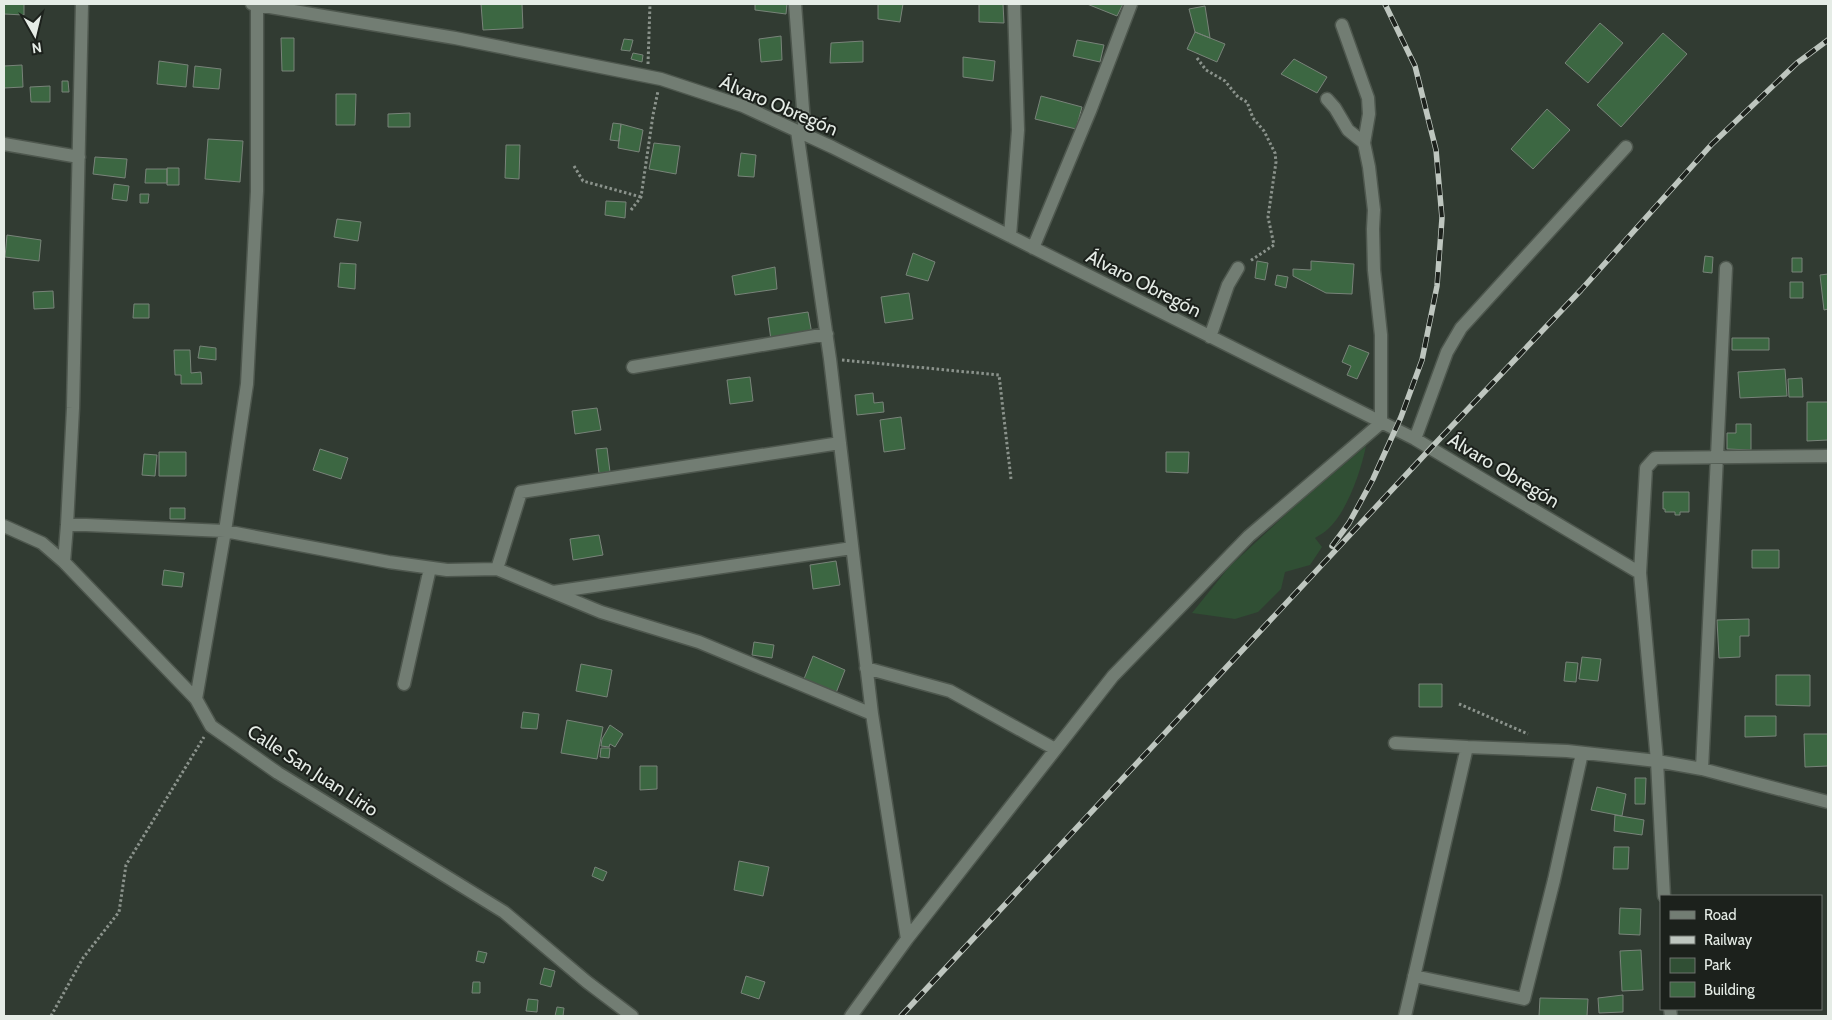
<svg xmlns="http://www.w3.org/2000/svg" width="1832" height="1020" font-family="Cabin,sans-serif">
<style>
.green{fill:#304f34}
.building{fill:#3c6742;stroke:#788379}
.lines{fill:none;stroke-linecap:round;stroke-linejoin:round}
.minor-casing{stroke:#4e574e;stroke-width:15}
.path{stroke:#8b938c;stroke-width:3;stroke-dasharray:2.5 2.5;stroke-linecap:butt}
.minor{stroke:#727d73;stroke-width:12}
.rail-casing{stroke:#bec6bf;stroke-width:5.5}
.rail{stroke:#1c211c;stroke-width:4;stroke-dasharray:11;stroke-linecap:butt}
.labels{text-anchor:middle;stroke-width:4;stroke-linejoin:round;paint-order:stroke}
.street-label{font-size:19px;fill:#e5ece6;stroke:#1c211c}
</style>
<rect width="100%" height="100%" fill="#313b32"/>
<path class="green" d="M1366 446C1361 471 1347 512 1328 529 1324 533 1319 535 1315 538L1322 547 1310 565 1285 572 1281 589 1258 612 1235 619 1192 613 1229 567 1295 506Z"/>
<path class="building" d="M4 4H24V15L4 14Z
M481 4H522L523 28 483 30Z
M755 4H787L786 14 755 10Z
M878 4H903L900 22 878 19Z
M979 4H1003L1004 23 979 22Z
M1087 4H1123L1117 16Z
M1205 6 1210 38 1195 32 1189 9Z
M1600 23 1623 43 1588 83 1565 63Z
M1195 32 1225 44 1217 62 1187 49Z
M1663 33 1687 54 1621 127 1597 105Z
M781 36 782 60 761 62 759 39Z
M281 38H294V71H282Z
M624 39 633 40 630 51 621 50Z
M1077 40 1104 45 1100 62 1073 56Z
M863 41V62L830 63 831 43Z
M633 53 643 55 642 62 631 59Z
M963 57 995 61 993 81 963 77Z
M1294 59 1327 77 1317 93 1281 74Z
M159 61 188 65 186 87 157 84Z
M22 65 23 87 4 88V66Z
M195 66 221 69 219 89 193 87Z
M62 81H68L69 92H62Z
M50 86V102H31L30 87Z
M336 94H356L355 125H336Z
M1041 96 1082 107 1076 129 1035 119Z
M1547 109 1570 130 1533 169 1511 149Z
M410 113V127H388V114Z
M613 123 621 124 619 141 610 140Z
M621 124 643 130 639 152 618 148Z
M208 139 243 141 240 182 205 179Z
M654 143 680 146 676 174 649 169Z
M506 145H520L519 179 505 178Z
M741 153 756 155 754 177 738 176Z
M95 157 127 159 125 178 93 174Z
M167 168H179V185H167Z
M146 169H167V183H145Z
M114 184 129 186 127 201 112 199Z
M140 194H149L148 203H140Z
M606 201 626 202 625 218 605 215Z
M337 219 361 222 358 241 334 237Z
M7 235 41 240 39 261 5 257Z
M913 253 935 262 928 281 906 275Z
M1705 256 1713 257 1712 273 1703 272Z
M1792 258H1802V272H1792Z
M1257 261 1268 263 1265 280 1255 278Z
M1311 261 1354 264 1352 294 1326 293 1293 276V269L1311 270Z
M340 263 356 264 355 289 338 287Z
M775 267 777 289 735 295 732 276Z
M1828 274V309L1824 310 1820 275Z
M1277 275 1288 277 1286 288 1275 285Z
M1790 282H1803V298H1790Z
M53 291 54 308 34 309 33 292Z
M909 293 913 319 885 323 881 297Z
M134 304H149V318H133Z
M808 312 812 334 771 340 768 318Z
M1732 338H1769V350H1732Z
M1349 345 1369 353 1357 379 1347 375 1351 366 1342 362Z
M200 346 216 348V360L198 358Z
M174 350H190L191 373 201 372 202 384H181V375H175Z
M1785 369 1787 396 1740 398 1738 372Z
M750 377 753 401 730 404 727 380Z
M1802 378 1803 397H1789L1788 379Z
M873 393 874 403 883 402 884 412 857 415 855 395Z
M1807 402H1828V440L1807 441Z
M597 408 601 430 575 434 572 411Z
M901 417 905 449 884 452 880 420Z
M1736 424H1751V450L1727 449V433H1736Z
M607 448 610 472 599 473 596 449Z
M320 449 348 458 341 479 313 470Z
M159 452H186V476H159Z
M1166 452H1189L1188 473 1166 472Z
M144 454 157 455 155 476 142 475Z
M1663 492H1689V512H1680V515H1675V512H1665V509H1663Z
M170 508H185V519H170Z
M599 535 603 555 573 560 570 539Z
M1752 550H1779V568H1752Z
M836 561 840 585 813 589 810 565Z
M164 570 184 573 182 587 162 585Z
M1749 619V636H1740V657L1719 658 1717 620Z
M754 642 774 645 772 658 752 655Z
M813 656 845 670 836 693 804 679Z
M1582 657 1601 659 1598 681 1579 679Z
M1566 662 1578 663 1576 682 1564 681Z
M581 664 612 670 607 697 576 691Z
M1776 675H1810V706L1776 705Z
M1419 684H1442V707H1419Z
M523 712 539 714 537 729 521 728Z
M1745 716H1776V736L1745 737Z
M567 720 603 727 597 759 561 753Z
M610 725 623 734 615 747 610 744 609 747 601 746 602 739Z
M1804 734H1828V766L1805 767Z
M601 748H610L609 758 600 757Z
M640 766H657V789L640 790Z
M1635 778H1646L1645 804H1635Z
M1597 787 1626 794 1622 816 1591 810Z
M1615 815 1644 820 1642 835 1614 831Z
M1614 847H1629L1628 869H1613Z
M739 861 769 867 763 896 734 890Z
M595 867 607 872 603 881 592 876Z
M1620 908 1641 909 1640 935 1619 934Z
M1641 950 1643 990 1622 991 1620 951Z
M478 951 487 953 484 963 476 961Z
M544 968 555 971 551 987 540 984Z
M746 976 765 982 759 999 741 993Z
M473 982H480V993H472Z
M1623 995V1012L1599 1013 1598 998Z
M1540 998 1588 999 1587 1016H1539Z
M528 999 538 1000 537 1012 526 1011Z
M557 1007 564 1008 563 1016H555Z"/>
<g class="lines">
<defs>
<path id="minor" d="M252 4 455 38 661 79 743 106 832 147 1415 439 1640 573 1657 761 1702 769 1828 802
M795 4 805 135
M1342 25 1368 98 1369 114 1364 143
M797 131 830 359 872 714 907 939
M4 144 79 157
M1010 236 1018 130 1014 4
M1033 248 1090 111 1131 4
M1210 337 1228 285 1238 268
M633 367 827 334
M1415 439 1447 352 1461 328 1626 147
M67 525H86L225 531 389 562 447 570 497 569 601 612 699 642 872 714
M4 526 42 543 64 562 196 699 211 726 278 773 504 912 587 982 632 1016
M64 562 67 525 73 408 82 4
M497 569 521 492 840 443
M1640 573 1646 468 1655 458 1828 456
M553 592 852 548
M866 668 950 691 1055 749
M404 684 430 568
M196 699 225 531 247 384 257 191V4
M1395 743 1467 747
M1702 769 1726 268
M1414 976 1524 999 1554 880 1582 753
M1670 1009 1671 1016
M851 1016 907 939 1113 676 1249 536 1381 423V335L1374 270 1373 229 1374 210 1369 167 1364 143 1348 130 1335 108 1327 99
M1405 1016 1467 747 1567 751 1657 761 1664 896"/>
</defs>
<use href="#minor" class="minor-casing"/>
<path class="path" d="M1197 58 1206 70 1225 81 1238 97 1247 102 1253 118 1264 131 1275 153 1276 162 1268 217 1274 245 1250 261
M648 64 650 4
M574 166 583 181 641 197
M631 210 641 197 653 115 658 91
M842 360 999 375 1011 479
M1459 704 1528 734
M51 1016 83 958 119 912 126 865 204 737"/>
<use href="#minor" class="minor"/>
<defs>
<path id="rail" d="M1332 546 1349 523 1373 479 1401 417 1422 360 1437 286 1442 218 1436 150 1415 66 1385 4
M901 1016 1431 448 1581 290 1712 144 1797 63 1828 40"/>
</defs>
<use href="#rail" class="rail-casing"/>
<use href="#rail" class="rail"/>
</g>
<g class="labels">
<g class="street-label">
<text transform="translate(779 105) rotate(23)" y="7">Álvaro Obregón</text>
<text transform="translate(1144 283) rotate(27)" y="7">Álvaro Obregón</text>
<text transform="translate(1504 470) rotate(31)" y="7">Álvaro Obregón</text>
<text transform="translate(313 770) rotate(33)" y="7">Calle San Juan Lirio</text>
</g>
</g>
<rect width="1832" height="1020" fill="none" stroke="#e5ece6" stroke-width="10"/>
<rect x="1660" y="895" width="162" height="115" fill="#1c211c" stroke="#6c726d"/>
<rect x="1670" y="911" width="25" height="8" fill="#727d73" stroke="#6c726d"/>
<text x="1704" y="920" font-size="15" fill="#e5ece6">Road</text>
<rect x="1670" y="936" width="25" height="8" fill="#bec6bf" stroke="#6c726d"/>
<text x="1704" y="945" font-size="15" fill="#e5ece6">Railway</text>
<rect x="1670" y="958" width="25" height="15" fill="#304f34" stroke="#6c726d"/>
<text x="1704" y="970" font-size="15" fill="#e5ece6">Park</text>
<rect x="1670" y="982" width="25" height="15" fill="#3c6742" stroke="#6c726d"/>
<text x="1704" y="995" font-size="15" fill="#e5ece6">Building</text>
<g transform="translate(35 35) rotate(172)" stroke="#1c211c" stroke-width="4" paint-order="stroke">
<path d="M0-4L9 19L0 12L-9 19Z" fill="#e5ece6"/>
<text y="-8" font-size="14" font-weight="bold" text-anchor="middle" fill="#e5ece6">N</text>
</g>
</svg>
